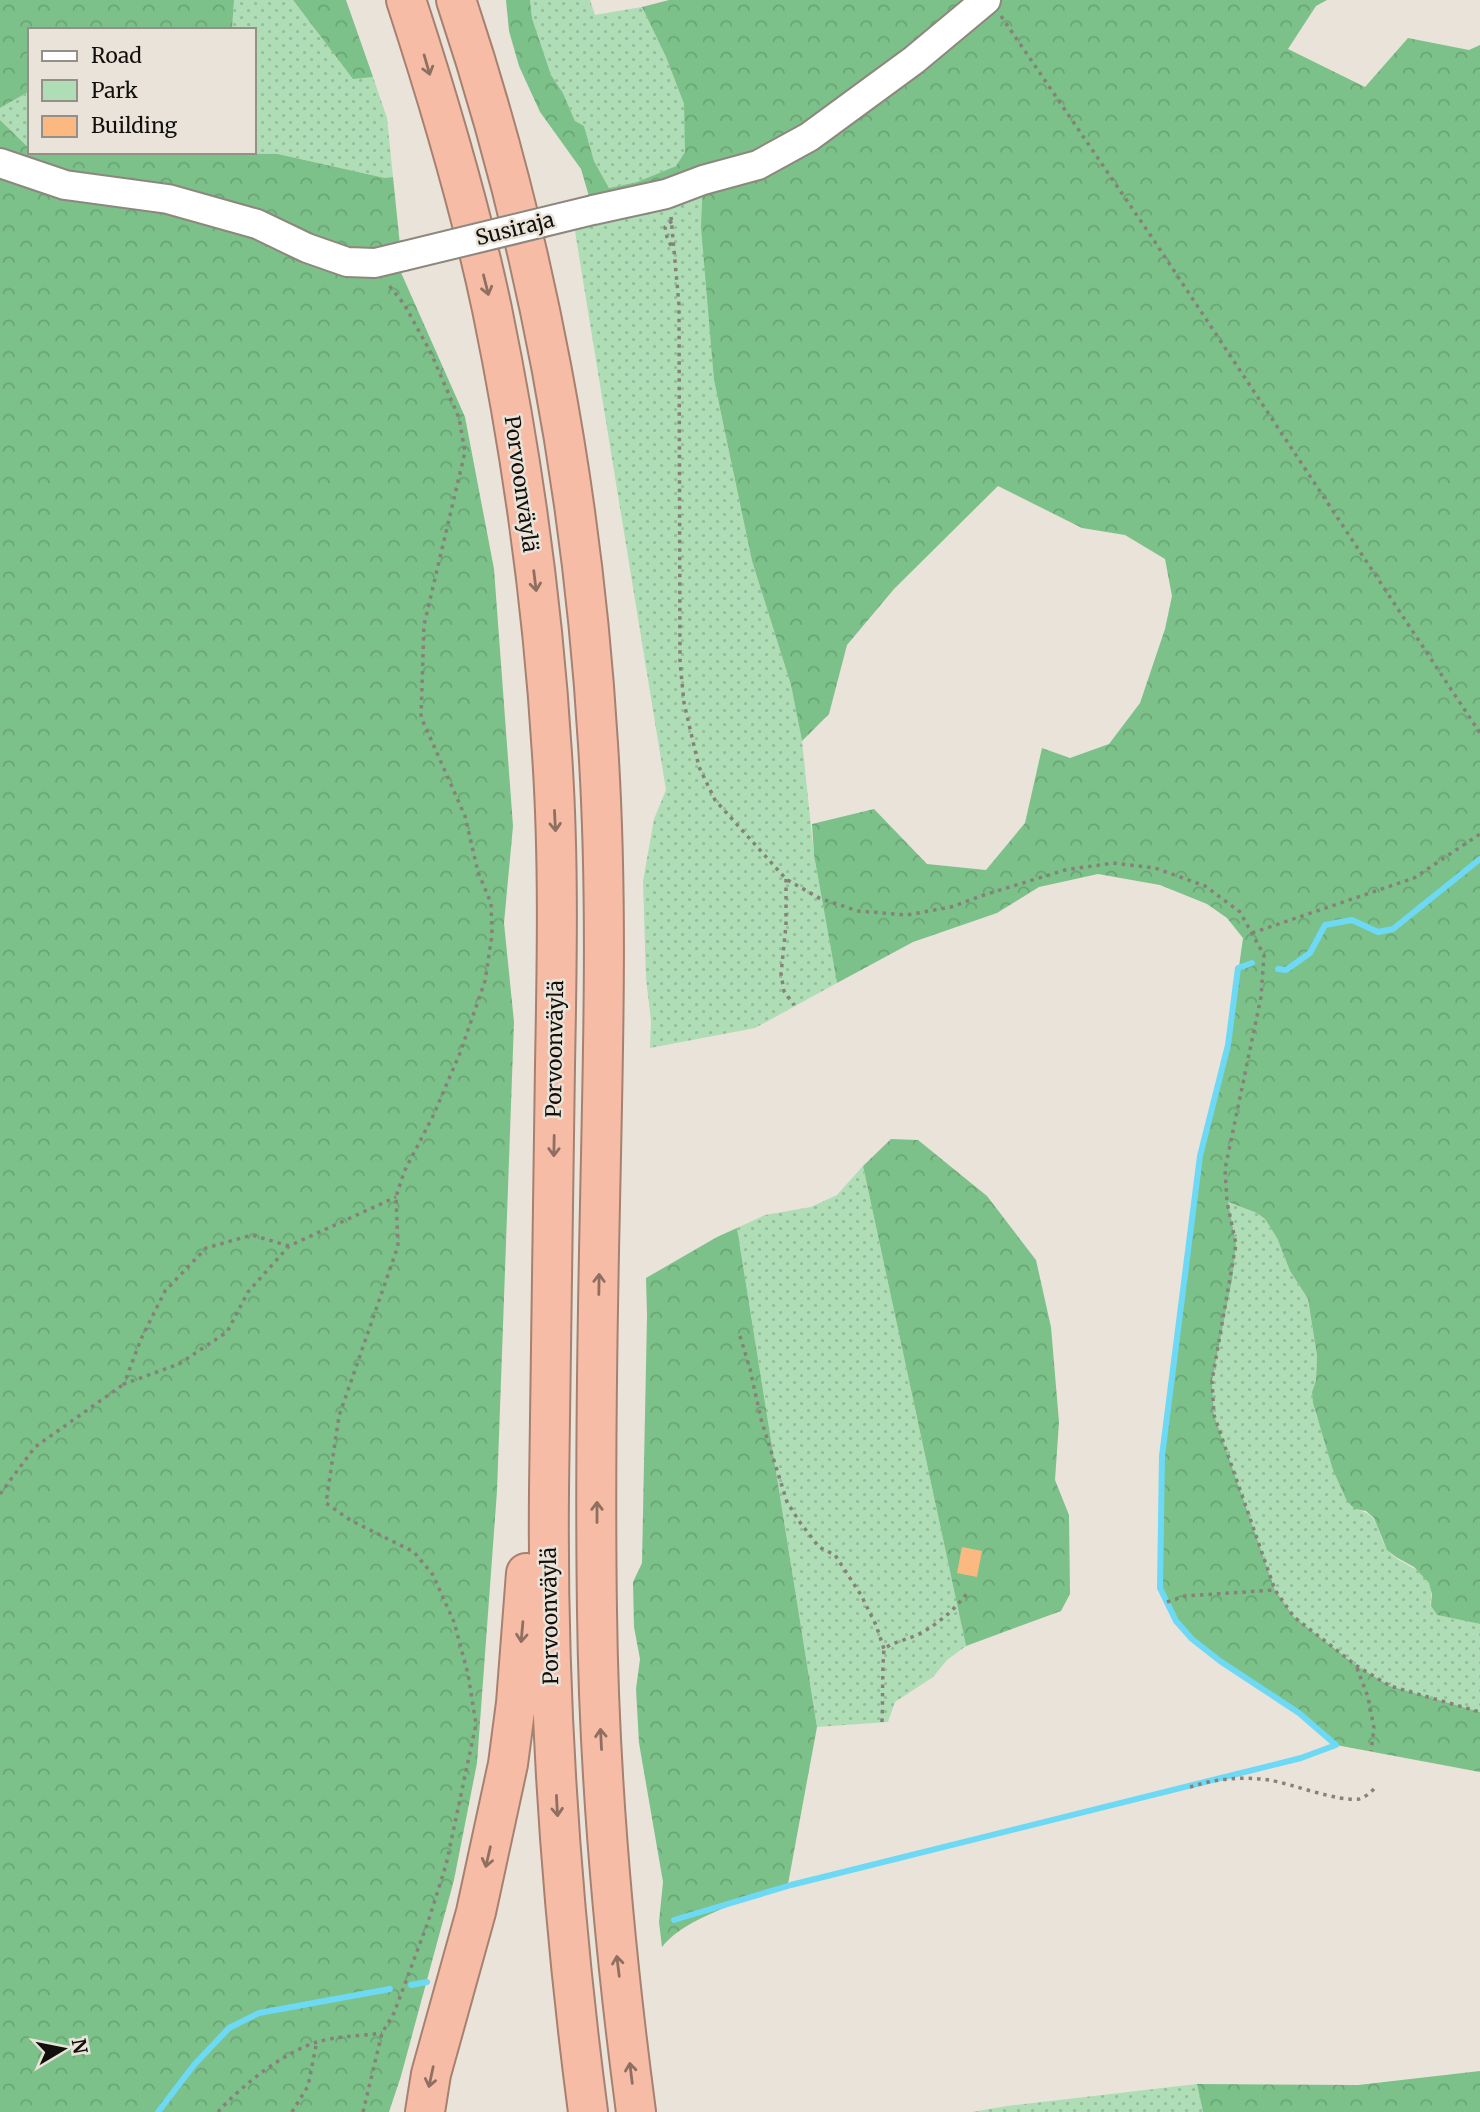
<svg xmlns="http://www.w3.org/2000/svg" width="1480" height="2112" font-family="Merriweather,serif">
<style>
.green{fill:url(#green-dots)}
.forest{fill:url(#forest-crowns)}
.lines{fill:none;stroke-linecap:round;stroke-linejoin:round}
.stream{stroke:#6dd9f4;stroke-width:6}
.building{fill:#fcb881}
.minor-casing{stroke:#8d877e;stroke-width:32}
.highway-casing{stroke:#a68070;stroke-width:42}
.path{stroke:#86827a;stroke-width:3.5;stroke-dasharray:3.5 5;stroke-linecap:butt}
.minor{stroke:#fff;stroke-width:28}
.highway{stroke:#f6bca6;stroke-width:38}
.minor-bridge-casing{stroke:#8d877e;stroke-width:32;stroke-linecap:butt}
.minor-bridge{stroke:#fff;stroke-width:28}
.oneway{stroke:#8f6f61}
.labels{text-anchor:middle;stroke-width:5;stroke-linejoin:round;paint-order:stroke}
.street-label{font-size:21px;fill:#12100c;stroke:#eae3d9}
</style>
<defs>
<pattern id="green-dots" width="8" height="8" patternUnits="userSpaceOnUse" patternTransform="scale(1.75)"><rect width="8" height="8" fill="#aeddb6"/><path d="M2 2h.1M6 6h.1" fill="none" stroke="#95bd9b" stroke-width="1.8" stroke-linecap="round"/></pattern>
<pattern id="forest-crowns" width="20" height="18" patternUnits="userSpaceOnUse" patternTransform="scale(1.75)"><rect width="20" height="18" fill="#7cc189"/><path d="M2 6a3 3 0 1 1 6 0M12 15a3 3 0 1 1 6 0" fill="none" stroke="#6aa575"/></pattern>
</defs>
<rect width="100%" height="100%" fill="#eae3d9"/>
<path class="green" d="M234 0H293L353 78 373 77 387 118 393 177 385 178 278 154 142 152H254V30H232Z
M530 0H590L595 15 642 7 666 57 684 104 686 152 676 166 637 182 609 188 594 161 584 127 575 121 563 93 551 75 532 18Z
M30 91V149L0 120V108Z
M703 180 714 380 752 561 791 685 802 741 814 855 837 983 755 1028 650 1048 651 1021 646 978 643 881 654 819 666 790 574 225Z
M863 1166 966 1646 947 1660 933 1677 895 1702 888 1722 817 1727 737 1228 765 1215 811 1207 837 1195Z
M1227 1202 1257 1213 1265 1219 1277 1238 1290 1271 1308 1299 1317 1356 1316 1380 1312 1392 1316 1415 1355 1509C1382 1515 1375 1531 1387 1549 1398 1565 1421 1566 1430 1584 1434 1592 1429 1598 1431 1606 1431 1606 1436 1614 1437 1615L1480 1624V1712L1390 1686 1357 1666 1294 1617 1275 1590 1214 1415 1212 1381 1232 1280Z
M1197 2084 1203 2112H972L1007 2106Z"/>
<path class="forest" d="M0 0H234L232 30H30V91L0 108Z
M293 0H346L373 77 353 79Z
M506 0H530L532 18 551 75 563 93 575 121 584 126 594 161 609 188 637 182 676 166 685 152 684 104 666 57 642 7 669 0H1327L1316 6 1288 49 1365 87 1408 38 1469 50 1480 45V1624L1437 1615 1431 1606 1432 1594 1429 1583 1414 1567 1396 1557 1387 1550 1374 1518 1366 1511 1355 1509 1347 1501 1333 1470 1313 1403 1312 1392 1316 1380 1317 1356 1308 1299 1290 1271 1277 1238 1265 1219 1257 1213 1228 1202 1236 1244 1232 1280 1212 1381 1214 1415 1275 1590 1294 1617 1357 1666 1390 1686 1480 1712V1772L1336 1745 1299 1713 1220 1661 1192 1639 1176 1621 1160 1588 1162 1456 1200 1156 1228 1045 1243 938 1227 918 1207 904 1160 885 1098 874 1039 887 997 913 913 942 837 983 814 855 812 824 874 809 927 864 986 870 1025 823 1042 748 1070 758 1109 744 1140 703 1165 629 1172 596 1165 559 1125 535 1082 528 998 486 894 589 847 645 829 714 802 741 791 685 752 561 714 380 701 227 703 180 593 210 581 169 540 112 519 66 509 31Z
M0 120 30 149V152L278 154 385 178 393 177 400 245 399 268 465 417 494 569 513 826 504 923 514 1022 497 1491 477 1763 454 1880 401 2076 389 2112H0Z
M891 1139 918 1140 987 1196 1036 1260 1051 1327 1059 1422 1055 1480 1069 1515 1070 1594 1061 1611 966 1646 863 1166Z
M737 1228 817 1727 788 1884C753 1898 684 1917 662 1947L659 1922 663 1882 639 1743 636 1689 640 1659 634 1627 633 1582 642 1563 647 1316 646 1278 717 1237Z
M1480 2071V2112H1203L1197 2084 1358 2085Z"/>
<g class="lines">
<path class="stream" d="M1278 969 1286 970 1310 953 1325 925 1352 920 1378 932 1393 929 1480 859
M674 1920 791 1885 1301 1758 1336 1745 1299 1713 1220 1661 1192 1639 1176 1621 1160 1588 1162 1456 1200 1156 1228 1045 1238 968 1252 963
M411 1985 427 1982
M158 2112 194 2065 229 2028 259 2013 390 1989"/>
</g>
<path class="building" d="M962 1547 982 1551 977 1577 957 1573Z"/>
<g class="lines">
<defs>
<path id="minor" d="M0 163 65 185 168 199 257 224 307 248 347 262 375 263 404 256
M593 210 666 194 703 180 758 165 809 137 914 60 986 0"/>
<path id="highway" d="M406 0C439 101 470 205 492 309 522 455 543 606 552 754 559 858 557 961 555 1065 553 1207 550 1350 549 1493 547 1700 561 1906 588 2112
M456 0C536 239 583 493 598 744 608 898 603 1051 600 1204 597 1340 595 1475 597 1611 599 1779 614 1946 636 2112
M425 2112 431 2074 476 1912 508 1764 516 1703 526 1573"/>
</defs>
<use href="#minor" class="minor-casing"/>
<use href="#highway" class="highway-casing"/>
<path class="path" d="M1001 16 1151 236 1480 733
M671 217 679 305 680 662 684 703 699 767 715 800 786 879 819 898 858 911 907 915 951 907 984 895 1065 870 1113 863 1155 868 1205 886 1240 912 1264 955 1261 997 1225 1169 1227 1202 1236 1244 1212 1381 1214 1415 1275 1590 1294 1617 1357 1666 1390 1686 1480 1712
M672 221 665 227 667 237 673 250
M786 879V925L781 974 784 991 794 1005
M1252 933 1414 878 1480 834
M289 1246 252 1235 206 1248 165 1291 141 1339 124 1384 179 1364 227 1332 248 1292 289 1246 396 1197
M740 1336 750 1369 761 1419 787 1502 799 1521 819 1547 835 1555 861 1595 876 1625 884 1649
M0 1494 35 1447 124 1384
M1167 1602 1185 1596 1275 1590
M1357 1668 1368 1697 1374 1728 1371 1751
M882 1722C883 1697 882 1674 884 1649 895 1641 907 1640 919 1634 940 1623 955 1609 969 1591
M1190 1787C1215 1779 1242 1776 1269 1780 1293 1784 1338 1802 1359 1799 1366 1797 1371 1792 1376 1787
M218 2112C241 2086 284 2052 317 2042 337 2036 361 2036 382 2033
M292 2112 308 2086 317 2041
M363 2112 382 2033 394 2013 428 1922 446 1865 476 1724 468 1674 454 1622 433 1575 414 1552 350 1520 326 1503 339 1416 398 1246 396 1197 404 1172 433 1116 460 1053 485 981 492 935 491 903 478 872 465 816 421 717 424 625 465 452 459 418 431 353 404 304 387 283"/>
<use href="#minor" class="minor"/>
<use href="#highway" class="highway"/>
<defs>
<path id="minor-bridge" d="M404 256 593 210"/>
</defs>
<use href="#minor-bridge" class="minor-bridge-casing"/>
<use href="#minor-bridge" class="minor-bridge"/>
</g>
<defs><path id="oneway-shaft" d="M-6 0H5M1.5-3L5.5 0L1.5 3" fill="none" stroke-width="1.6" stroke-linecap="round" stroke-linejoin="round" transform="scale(1.75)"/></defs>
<g class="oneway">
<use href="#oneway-shaft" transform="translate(427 65) rotate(74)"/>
<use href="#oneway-shaft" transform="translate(486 285) rotate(76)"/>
<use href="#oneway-shaft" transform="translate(535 581) rotate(83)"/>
<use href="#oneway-shaft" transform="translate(555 821) rotate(87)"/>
<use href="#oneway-shaft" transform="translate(554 1146) rotate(91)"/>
<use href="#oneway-shaft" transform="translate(599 1284) rotate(-89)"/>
<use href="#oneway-shaft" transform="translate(597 1512) rotate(-90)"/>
<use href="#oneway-shaft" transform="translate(522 1632) rotate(95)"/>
<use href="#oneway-shaft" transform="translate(601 1739) rotate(-93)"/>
<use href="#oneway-shaft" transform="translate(557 1806) rotate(87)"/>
<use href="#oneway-shaft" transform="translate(488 1857) rotate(103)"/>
<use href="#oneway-shaft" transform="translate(618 1966) rotate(-97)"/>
<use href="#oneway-shaft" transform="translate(631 2073) rotate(-97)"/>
<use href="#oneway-shaft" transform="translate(431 2077) rotate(102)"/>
</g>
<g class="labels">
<g class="street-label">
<text transform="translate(515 229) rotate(-14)" y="7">Susiraja</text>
<text transform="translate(521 484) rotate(82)" y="7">Porvoonväylä</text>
<text transform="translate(555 1049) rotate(-89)" y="7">Porvoonväylä</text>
<text transform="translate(550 1616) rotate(-91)" y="7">Porvoonväylä</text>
</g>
</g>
<rect x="28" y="28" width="228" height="126" fill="#eae3d9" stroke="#948f87" stroke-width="2"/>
<rect x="42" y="51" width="35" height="10" fill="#ffffff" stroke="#948f87" stroke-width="2"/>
<text x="91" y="63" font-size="21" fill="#12100c">Road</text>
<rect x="42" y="80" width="35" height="21" fill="#aeddb6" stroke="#948f87" stroke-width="2"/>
<text x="91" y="98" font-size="21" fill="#12100c">Park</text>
<rect x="42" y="116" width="35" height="21" fill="#fcb881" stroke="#948f87" stroke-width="2"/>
<text x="91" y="133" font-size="21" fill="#12100c">Building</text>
<g transform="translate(63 2049) rotate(80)" stroke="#eae3d9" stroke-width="5" paint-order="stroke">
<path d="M0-5L12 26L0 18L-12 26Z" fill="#12100c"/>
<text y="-10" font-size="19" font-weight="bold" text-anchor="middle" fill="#12100c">N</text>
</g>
</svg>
